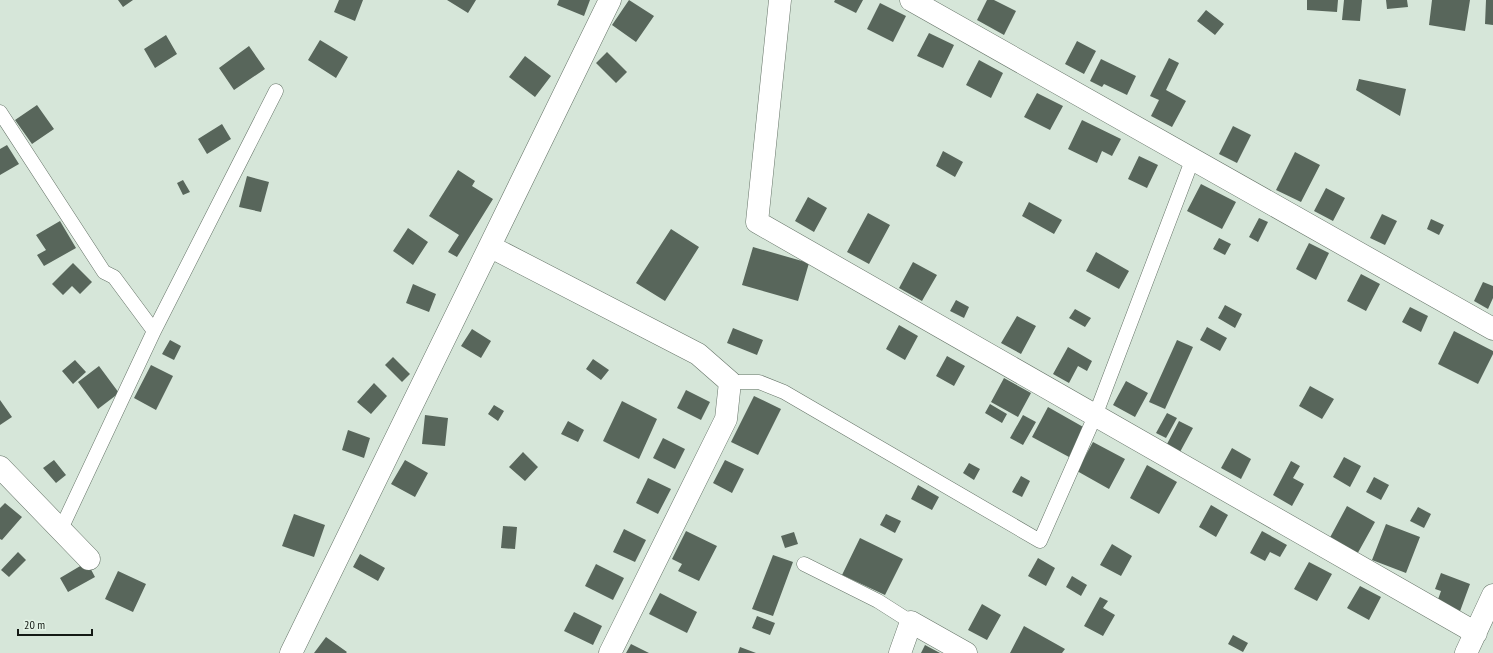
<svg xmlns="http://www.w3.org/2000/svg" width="1493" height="653" font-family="'PT Sans Narrow',sans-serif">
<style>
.building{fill:#58665b}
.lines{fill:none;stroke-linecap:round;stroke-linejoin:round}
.service-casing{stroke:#657367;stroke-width:15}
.minor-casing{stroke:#657367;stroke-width:23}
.service{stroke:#fff;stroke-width:14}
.minor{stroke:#fff;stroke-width:22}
</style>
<rect width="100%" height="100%" fill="#d6e6d9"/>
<path class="building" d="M118 0H133L123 7Z
M339 0H363L355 21 334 12Z
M447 0H476L468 13Z
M559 0H590L584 16 557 5Z
M629 0 654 16 636 42 612 25Z
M835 0H863L856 13 834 2Z
M987 0H994L1016 11 1004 35 977 20Z
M1307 0H1338L1337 12 1307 10Z
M1344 0H1362L1360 21 1342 20Z
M1386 0H1407L1408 7 1387 9Z
M1432 0H1470L1465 31 1429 25Z
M1486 0H1493V25L1485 24Z
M880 3 906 16 893 42 867 29Z
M1206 10 1224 24 1215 35 1197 21Z
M929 33 954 45 943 68 917 56Z
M166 35 177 54 155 68 144 49Z
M320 40 348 57 336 78 308 60Z
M1077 41 1096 51 1084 74 1065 64Z
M249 46 265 69 234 90 219 68Z
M607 52 627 72 616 83 596 63Z
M525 56 551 76 535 97 509 77Z
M1169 58 1179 63 1166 90 1186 101 1172 127 1151 116 1159 100 1150 96Z
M1101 59 1136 76 1127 95 1104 84 1102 87 1090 81Z
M979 60 1003 73 991 98 966 85Z
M1359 79 1406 89 1400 116 1356 90Z
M1037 93 1063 106 1050 130 1024 117Z
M37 105 54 129 32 144 15 120Z
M1082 120 1121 139 1112 156 1102 151 1097 163 1068 149Z
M222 124 231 139 207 154 198 139Z
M1233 126 1251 135 1237 163 1219 154Z
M7 145 19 164 0 175V149Z
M943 151 963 162 955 177 936 166Z
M1295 152 1320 165 1301 202 1276 190Z
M1139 156 1158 165 1147 188 1128 179Z
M458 170 475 181 472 186 493 199 457 257 448 252 459 235 429 216Z
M247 176 269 182 261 212 239 207Z
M183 180 190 192 183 195 177 183Z
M1201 184 1236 202 1222 229 1187 211Z
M1326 188 1345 198 1333 221 1314 211Z
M808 197 827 208 814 232 795 221Z
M1029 202 1062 220 1054 234 1022 216Z
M868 213 890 225 869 264 847 252Z
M1382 214 1397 221 1385 245 1370 238Z
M1259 218 1268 222 1258 242 1249 237Z
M1431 219 1444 225 1439 235 1427 229Z
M60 221 76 248 44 266 37 255 46 250 36 235Z
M408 228 428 242 413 265 393 251Z
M671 229 699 247 665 301 636 283Z
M1219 238 1231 244 1225 255 1213 249Z
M1309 243 1329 253 1316 280 1296 269Z
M753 247 809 263 798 301 742 285Z
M1096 252 1129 271 1119 289 1086 271Z
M913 262 937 275 922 301 899 288Z
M73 263 92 282 80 294 72 286 63 295 52 284Z
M1361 274 1380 284 1366 311 1347 301Z
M1483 282 1493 286V298L1488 309 1474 301Z
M413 284 436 294 429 312 406 303Z
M956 300 969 307 964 318 950 311Z
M1225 305 1242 314 1235 328 1218 318Z
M1410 307 1428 316 1421 332 1402 322Z
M1075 309 1091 318 1085 327 1069 318Z
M1017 316 1036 326 1021 354 1001 343Z
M899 325 918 336 905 360 886 349Z
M1207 327 1227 338 1220 351 1200 340Z
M733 328 763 340 757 355 727 343Z
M472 329 491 341 481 358 461 346Z
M1454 331 1493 351V354L1478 384 1438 364Z
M170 340 181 346 174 360 162 354Z
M1177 340 1193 347 1165 409 1149 402Z
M1068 347 1092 361 1087 371 1078 366 1069 383 1053 374Z
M947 356 965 366 954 386 936 376Z
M393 357 410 374 402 382 385 365Z
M593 359 609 370 601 380 586 369Z
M75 360 86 372 73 384 62 371Z
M151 365 173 376 156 410 134 398Z
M99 366 119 393 98 409 78 382Z
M1004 378 1031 393 1018 417 991 402Z
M1126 381 1148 393 1135 417 1113 405Z
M374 383 387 396 371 414 357 402Z
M1310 386 1334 399 1322 419 1299 406Z
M686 390 710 402 701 420 677 408Z
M754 396 781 409 758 455 731 442Z
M0 400 12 417 0 425Z
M622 401 657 419 639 459 603 441Z
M990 404 1007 414 1002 423 985 413Z
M494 405 504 411 498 421 488 414Z
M1048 407 1085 428 1069 457 1032 437Z
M1167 413 1177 418 1166 438 1156 433Z
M425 415 448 418 445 446 422 444Z
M1023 415 1036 422 1023 445 1010 438Z
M568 421 584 430 578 442 561 434Z
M1179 421 1193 428 1180 452 1167 444Z
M348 430 370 438 364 458 342 450Z
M663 438 685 449 675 469 653 458Z
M1093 442 1125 459 1109 489 1077 471Z
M1232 448 1251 459 1241 479 1221 468Z
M523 452 538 467 525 481 509 467Z
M1344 457 1361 466 1350 487 1333 477Z
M54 460 66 475 56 483 43 468Z
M405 460 428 473 415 497 391 484Z
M725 460 744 469 732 493 713 483Z
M1291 461 1300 466 1293 478 1304 484 1292 506 1273 495Z
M969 463 980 469 974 480 963 473Z
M1147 465 1177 482 1159 514 1130 498Z
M1021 476 1030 481 1022 497 1012 492Z
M1374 477 1389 485 1381 500 1366 492Z
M648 478 671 489 658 514 636 503Z
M918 485 939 497 932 510 911 499Z
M5 503 22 517 2 540 0 539V508Z
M1211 505 1228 515 1216 537 1199 527Z
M1347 506 1375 522 1355 558 1327 543Z
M1418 507 1431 514 1424 528 1410 521Z
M294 514 325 525 314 557 282 546Z
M886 514 901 521 895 533 880 525Z
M1386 524 1420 537 1406 573 1372 560Z
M503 526 517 527 515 549 501 548Z
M624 529 646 540 635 562 613 552Z
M686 531 717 546 699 581 678 571 682 564 672 559Z
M1262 531 1287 545 1280 557 1270 552 1265 561 1250 553Z
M794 532 798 544 785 548 781 536Z
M860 538 903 559 885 595 842 575Z
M1112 544 1132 556 1121 576 1100 565Z
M18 552 26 560 9 577 1 570Z
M360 554 385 568 378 581 353 567Z
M773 555 793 562 773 616 752 609Z
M1038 558 1055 568 1046 586 1028 576Z
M87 562 95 577 68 592 60 578Z
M1309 562 1332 574 1317 601 1294 589Z
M596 564 624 578 613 600 585 586Z
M118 571 146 584 133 612 105 599Z
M1441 573 1470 584 1459 614 1436 605 1441 591 1435 589Z
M1072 576 1087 585 1081 596 1066 587Z
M1360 586 1381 597 1369 620 1347 608Z
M660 593 697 612 687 633 649 614Z
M1100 597 1108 601 1103 608 1115 615 1103 636 1084 626Z
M982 604 1001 615 987 640 968 630Z
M574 612 602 626 593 645 564 631Z
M757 616 775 623 770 635 752 628Z
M1024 626 1065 649 1062 653H1010Z
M1233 635 1248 643 1243 652 1228 644Z
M326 637 347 652 346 653H314Z
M631 644 649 653H626Z
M925 645 940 653H921Z
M740 647 756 653H738Z"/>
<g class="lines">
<defs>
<path id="service" d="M0 112 104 272 114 277 154 331
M730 382H759L784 392 1040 541 1095 416 1193 158
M61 529 154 331 276 91
M804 564 878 601 911 622"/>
<path id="minor" d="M780 0 757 222 1476 633
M911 0 1493 329
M491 247 698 354 730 382 726 419 610 653
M0 467 89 559
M291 653 610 0
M900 653 911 622 966 653
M1466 653 1493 595"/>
</defs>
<use href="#service" class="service-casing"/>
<use href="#minor" class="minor-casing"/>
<use href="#service" class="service"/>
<use href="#minor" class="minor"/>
</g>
<path d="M18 629v6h74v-6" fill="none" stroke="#141a15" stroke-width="2"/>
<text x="24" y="629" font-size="12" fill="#141a15" stroke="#e3f3e6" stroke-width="3" paint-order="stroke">20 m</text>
</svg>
